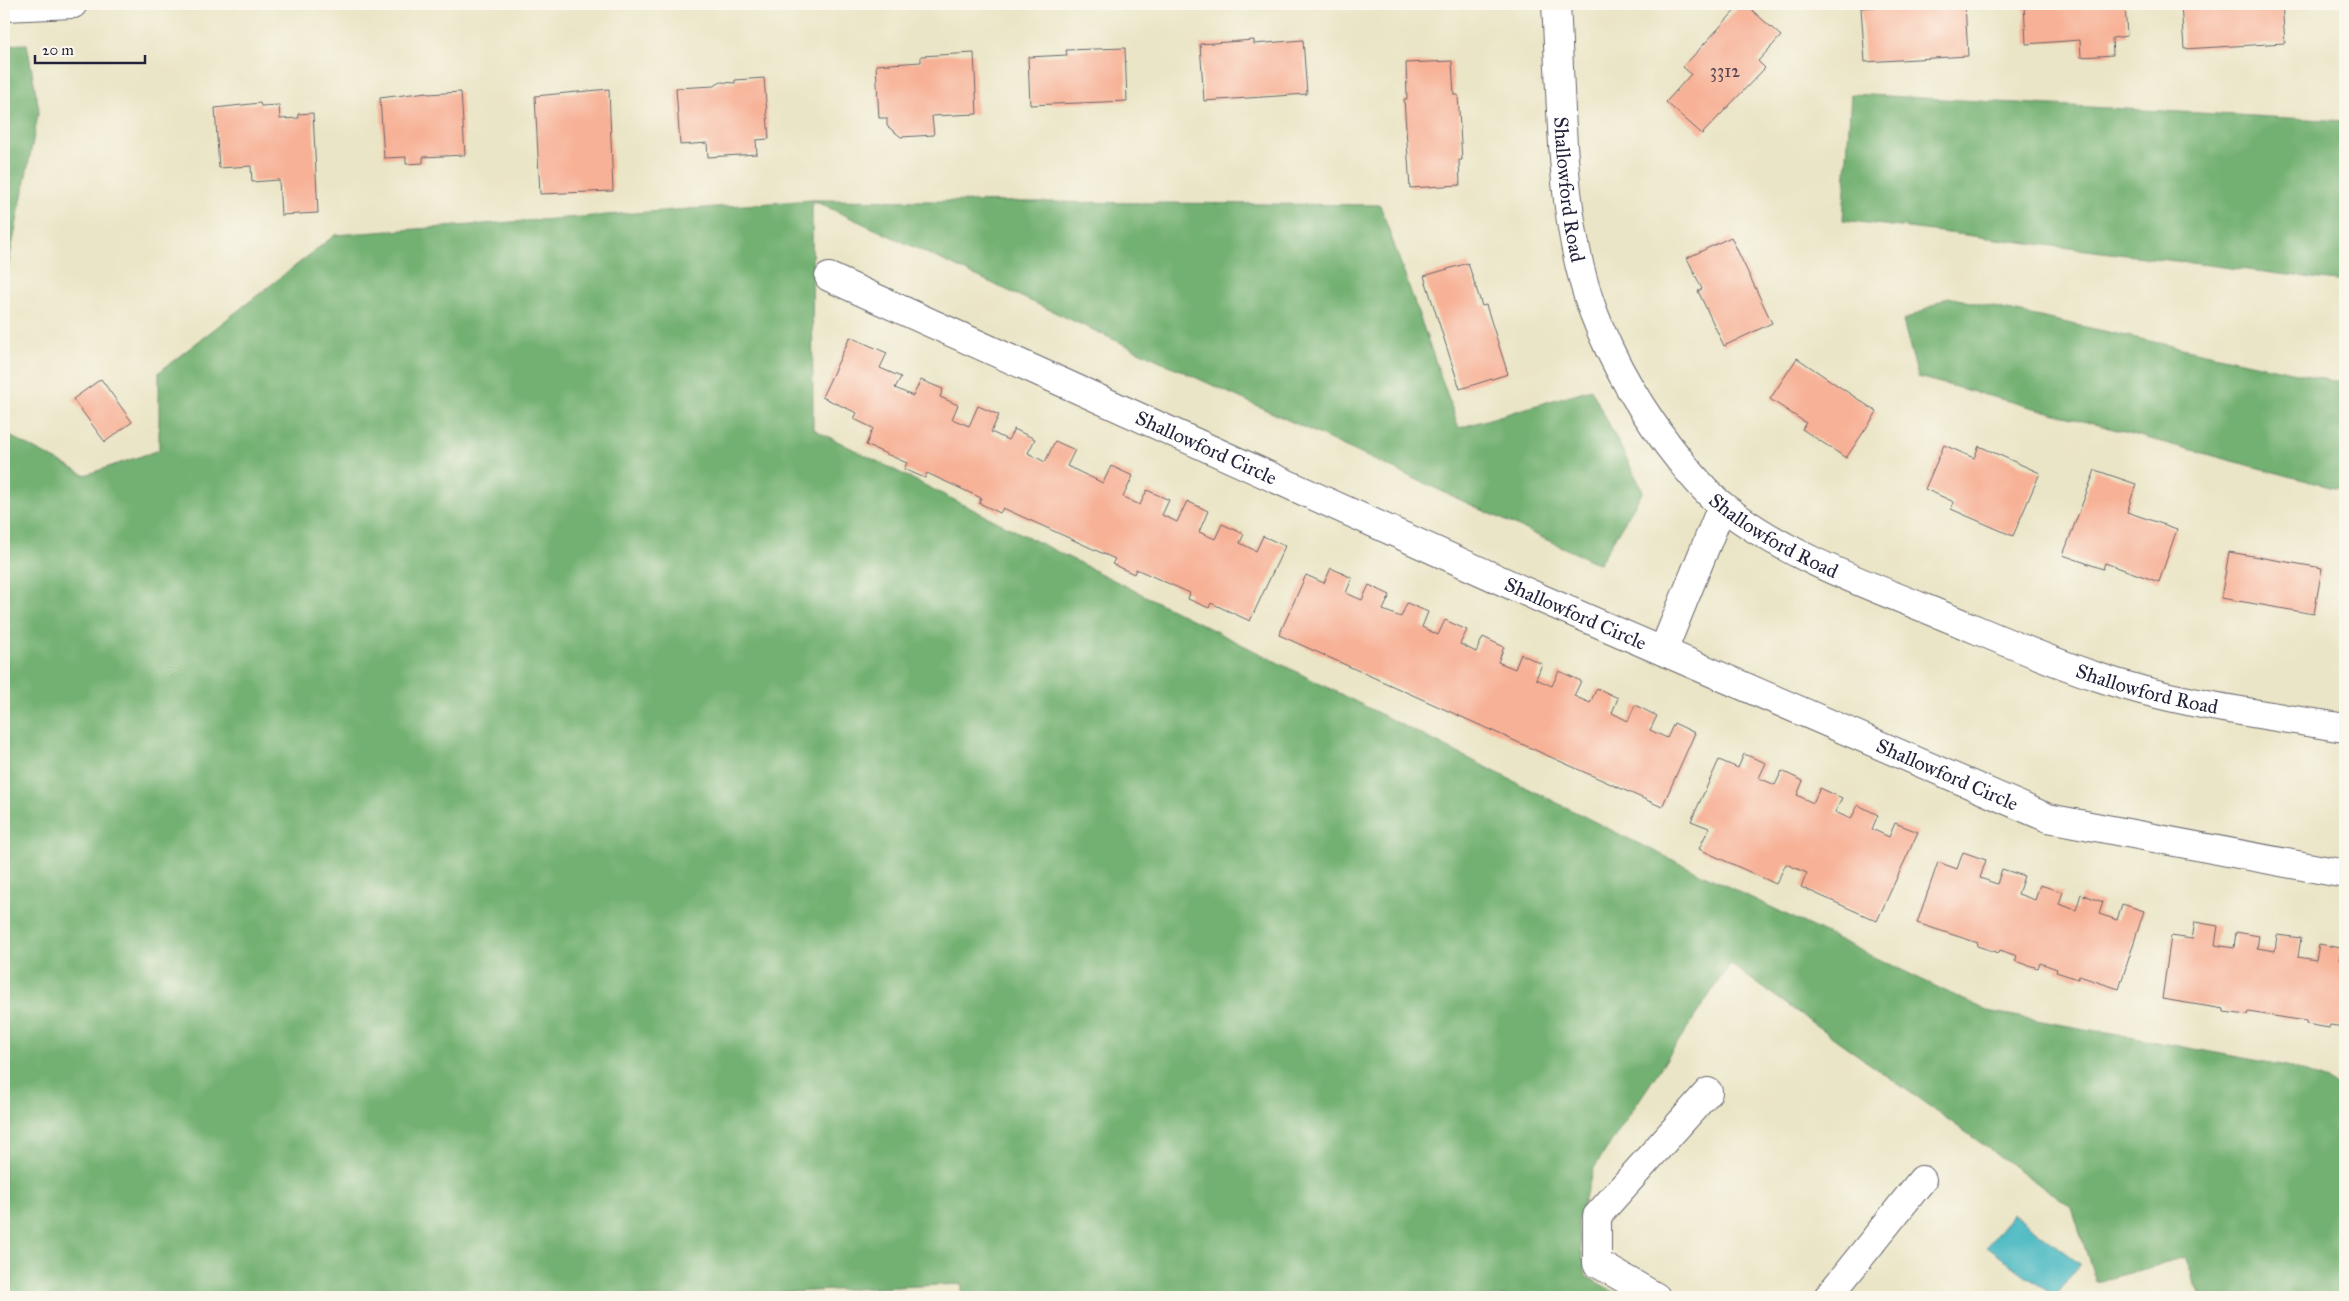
<svg xmlns="http://www.w3.org/2000/svg" width="2349" height="1301" font-family="'IM FELL Great Primer',serif">
<style>
.forest{fill:#73b172;stroke:#4a6a56}
.water{fill:#4ab9c2;stroke:#366e7e}
.building{fill:#f7b196}
.lines{fill:none;stroke-linecap:round;stroke-linejoin:round}
.minor-casing{stroke:#68666c;stroke-width:30}
.minor{stroke:#fff;stroke-width:28}
.labels{text-anchor:middle;stroke-width:4.5;stroke-linejoin:round;paint-order:stroke}
.number-label{font-size:18px;fill:#574652}
.street-label{font-size:20px;fill:#22223b;stroke:#fbf7ec}
</style>
<rect width="100%" height="100%" fill="#fbf7ec"/>
<filter id="ink" filterUnits="userSpaceOnUse"><feTurbulence type="fractalNoise" baseFrequency=".02" numOctaves="2"/><feDisplacementMap in="SourceGraphic" scale="10" xChannelSelector="R" yChannelSelector="G"/><feConvolveMatrix kernelMatrix="1 2 1 2 8 2 1 2 1" color-interpolation-filters="sRGB"/></filter>
<filter id="wash" filterUnits="userSpaceOnUse"><feTurbulence type="fractalNoise" baseFrequency=".0096" numOctaves="4" result="noise"/><feDisplacementMap in="SourceGraphic" scale="20" xChannelSelector="R" yChannelSelector="G"/><feGaussianBlur stdDeviation="1.12" result="paint"/><feColorMatrix in="noise" values="0 0 0 0 0 0 0 0 0 0 0 0 0 0 0 0 0 1.4 0 .05"/><feComposite in="paint" operator="in"/></filter>
<g filter="url(#wash)">
<rect width="100%" height="100%" fill="#eae5c6"/>
<path class="forest" d="M27 44 39 110 6 277H4V45Z
M1851 94 2345 121V282L1843 220Z
M812 200 813 429 1623 836 1987 1011 2287 1066 2345 1088V1297H2201L2185 1258 2096 1282 2072 1208 1730 964 1594 1168 1577 1223 1586 1276 1623 1297H962V1284L685 1297H4V433L85 475 159 450V372L335 235 812 200 1380 205 1459 428 1591 389 1643 491 1599 564Z
M1948 297 2333 381H2345V491L1918 377 1903 321Z"/>
<path class="water" d="M2013 1213 2080 1264 2055 1297 1987 1247Z"/>
<g id="blocks">
<path class="building" d="M1741 4H1745L1781 36 1758 61 1765 68 1702 134 1666 102 1691 74 1683 67Z
M1882 4H1965L1968 56 1865 62 1861 8 1882 6Z
M2024 4H2125L2127 36 2112 38 2113 55 2081 57 2080 40 2026 44Z
M2181 4H2282L2285 43 2184 49Z
M1254 40V44L1303 40 1307 94 1204 101 1200 44Z
M1125 48 1127 101 1030 105 1028 57 1067 55 1066 50Z
M974 53 977 114 932 116 934 135 901 137 887 126V118H879L876 65 921 62V56Z
M1452 61 1454 95H1458L1462 160H1459L1460 185 1410 188 1404 99H1407L1406 63Z
M764 78 769 139 756 140 757 154 708 157 707 143 680 145 676 88 714 86 721 82 735 83V80Z
M609 89 613 191 540 194 535 96Z
M427 92 428 94 461 92 465 155 423 157V163L406 164V157L384 158 380 98Z
M260 103 261 106 279 105 280 119 299 118 298 114 313 113 318 213 281 215 279 180 252 182 251 166 219 168 215 108Z
M1731 237 1772 323 1724 346 1698 291 1702 289 1687 258Z
M1468 263 1482 306 1486 305 1508 374 1460 389 1424 276Z
M850 337 887 353 880 368 901 377 895 388 913 396 921 380 943 389 940 397 958 405 952 419 969 426 978 406 999 415 991 432 1008 440 1014 429 1035 439 1028 453 1045 462 1055 441 1075 450 1067 466 1103 483 1111 466 1133 476 1123 497 1140 505 1147 490 1169 500 1162 515 1177 522 1187 501 1208 511 1199 532 1215 539 1222 524 1244 534 1240 543 1256 551 1263 536 1285 546 1250 621 1211 603 1209 608 1188 599 1190 593 1136 569 1134 574 1112 564 1115 559 1003 508 1000 513 979 503 981 498 927 473 925 478 904 469 907 463 866 445 873 428 854 419 857 413 822 397Z
M1797 358 1877 412 1846 458 1802 429 1806 423 1770 399Z
M101 379 132 422 105 442 73 399Z
M1944 445 1974 458 1979 446 2040 473 2013 536 1951 509 1954 502 1925 489Z
M2095 470 2136 484 2127 512 2177 529 2159 582 2105 563 2103 569 2063 555Z
M2229 552 2322 568 2314 614 2221 598Z
M1331 568 1352 578 1346 593 1362 600 1369 585 1390 595 1383 610 1401 617 1407 603 1428 612 1422 627 1438 635 1445 620 1467 630 1460 644 1476 652 1483 637 1504 647 1498 662 1515 669 1521 654 1542 664 1536 679 1552 686 1559 671 1581 681 1574 696 1590 703 1597 688 1618 698 1612 713 1628 721 1635 705 1657 716 1650 730 1667 738 1674 723 1695 733 1662 807 1279 635 1306 575 1324 583Z
M1744 754 1766 763 1759 778 1775 785 1782 771 1803 781 1797 795 1813 803 1820 788 1842 798 1835 812 1851 819 1858 805 1878 815 1872 829 1889 837 1895 823 1918 832 1877 921 1801 887 1807 873 1786 864 1776 884 1699 849 1709 828 1691 821 1719 760 1738 768Z
M1963 852 1986 860 1980 878 1997 884 2002 869 2024 876 2018 894 2035 900 2040 885 2063 892 2059 904 2076 910 2081 894 2103 902 2099 914 2117 920 2122 904 2144 911 2119 989 2079 976 2078 979 2056 972 2057 969 2040 963 2038 968 2015 961 2017 956 2000 950 1999 953 1977 946 1978 943 1917 923 1938 862 1957 869Z
M2195 922 2218 926 2215 945 2234 948 2236 932 2259 936 2257 948 2275 951 2277 935 2301 938 2298 957 2316 960 2319 944 2341 948 2339 960 2345 961V1027L2330 1025 2329 1028 2306 1024V1021L2248 1012 2247 1015 2224 1012V1009L2162 999 2171 936 2192 939Z"/>
</g>
</g>
<g filter="url(#ink)">
<use href="#blocks" fill-opacity="0" stroke="#68666c" stroke-width="1"/>
<g class="lines">
<defs>
<g id="minor">
<path id="s1" d="M1556 4C1562 102 1559 219 1593 311 1614 367 1644 416 1682 463 1695 478 1708 495 1724 507 1781 552 1852 579 1919 606 1977 629 2035 656 2095 676 2176 704 2261 714 2345 728"/>
<path d="M4 7 73 4"/>
<path id="s2" d="M829 277 1542 599 2048 818 2345 874"/>
<path d="M1663 651 1722 506"/>
<path d="M1656 1297 1597 1263V1216L1708 1092"/>
<path d="M1828 1297 1922 1180"/>
</g>
</defs>
<use href="#minor" class="minor-casing"/>
<use href="#minor" class="minor"/>
</g>
</g>
<g class="labels">
<g class="number-label">
<text x="1725" y="77">3312</text>
</g>
<g class="street-label">
<text dy="7" stroke="none"><textPath href="#s1" startOffset="186">Shallowford Road</textPath></text>
<text dy="7" stroke="none"><textPath href="#s2" startOffset="414">Shallowford Circle</textPath></text>
<text dy="7" stroke="none"><textPath href="#s1" startOffset="606">Shallowford Road</textPath></text>
<text dy="7" stroke="none"><textPath href="#s2" startOffset="819">Shallowford Circle</textPath></text>
<text dy="7" stroke="none"><textPath href="#s1" startOffset="1011">Shallowford Road</textPath></text>
<text dy="7" stroke="none"><textPath href="#s2" startOffset="1224">Shallowford Circle</textPath></text>
</g>
</g>
<rect width="2349" height="1301" fill="none" stroke="#fbf7ec" stroke-width="20"/>
<path d="M35 55v8h110v-8" fill="none" stroke="#22223b" stroke-width="2.5"/>
<text x="42" y="55" font-size="15" fill="#22223b" stroke="#fbf7ec" stroke-width="4" paint-order="stroke">20 m</text>
</svg>
